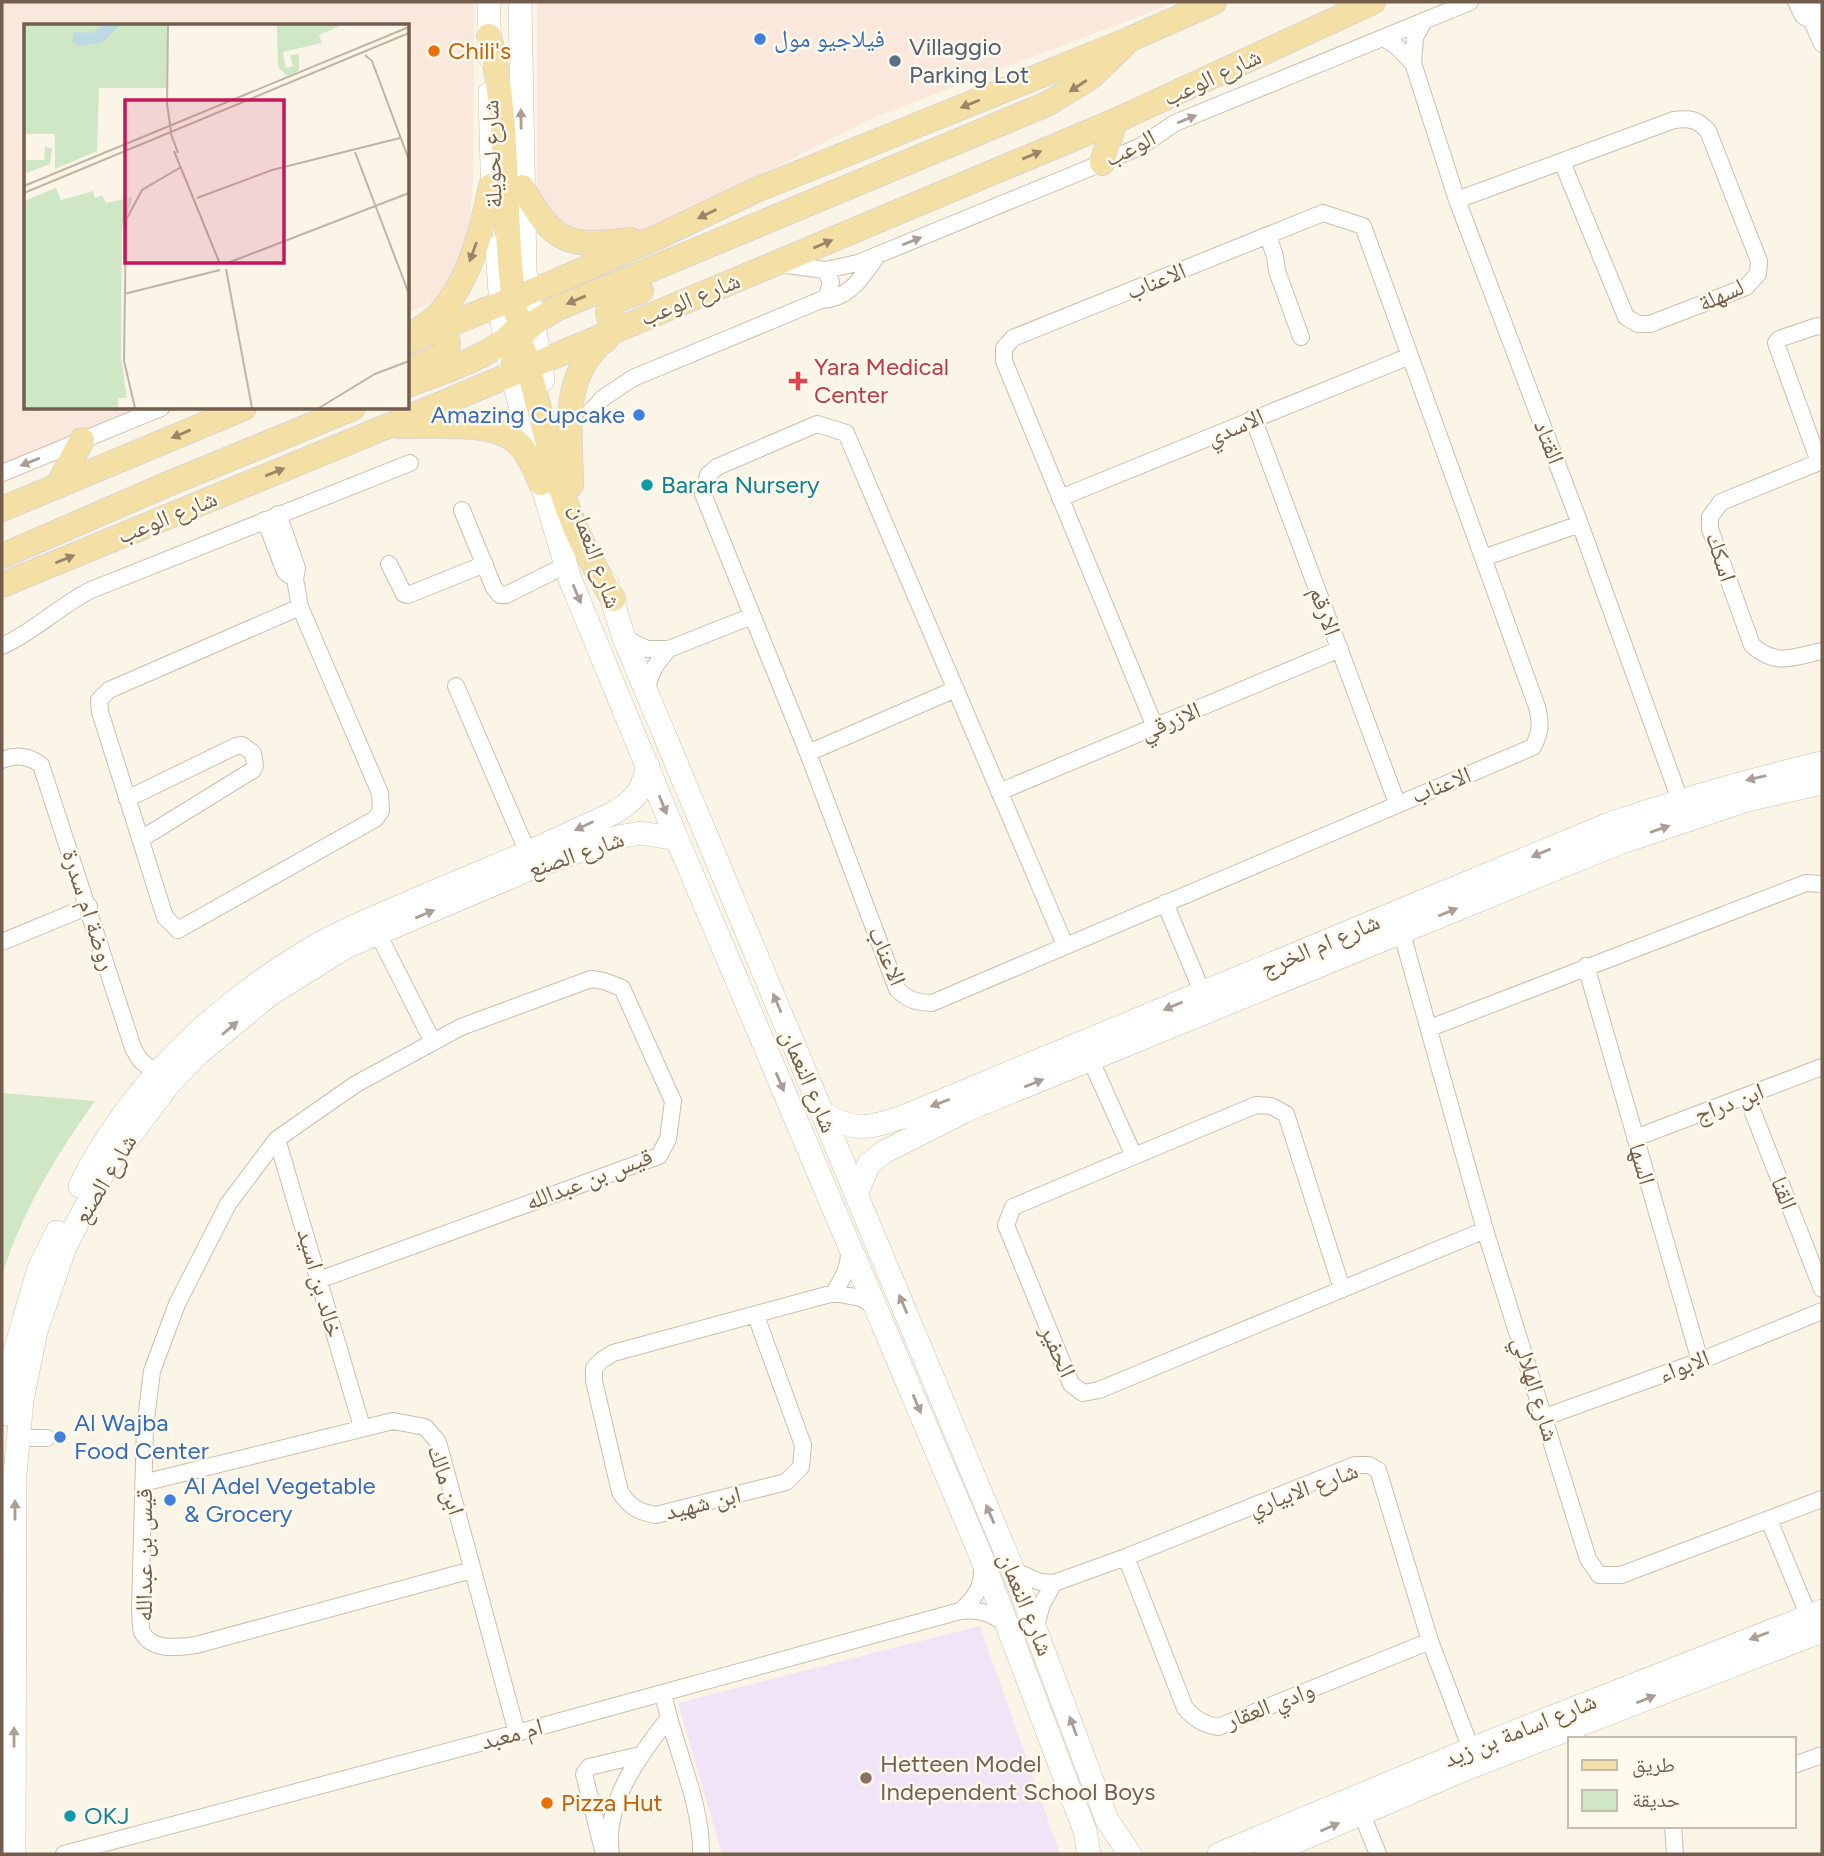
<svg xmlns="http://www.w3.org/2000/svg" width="1824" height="1856" font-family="Figtree,'Noto Naskh Arabic',sans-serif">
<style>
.commercial{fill:#fae8dc}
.education{fill:#f2e4f7}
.green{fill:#d0e7c6}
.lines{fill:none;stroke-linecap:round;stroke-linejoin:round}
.street-casing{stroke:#ccbeae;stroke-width:18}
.secondary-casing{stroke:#cebfab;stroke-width:24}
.primary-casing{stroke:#dbd5d1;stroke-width:26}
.street{stroke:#fff;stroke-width:16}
.secondary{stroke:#fff;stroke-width:23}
.primary{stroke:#f4dfa4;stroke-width:24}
.oneway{fill:#9a8567}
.oneway2{fill:#ab9e94}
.shop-dot{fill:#3f7fe0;stroke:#fef9ed;stroke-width:2.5}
.food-dot{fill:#e8710a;stroke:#fef9ed;stroke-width:2.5}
.service-dot{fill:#5c6f8a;stroke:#fef9ed;stroke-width:2.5}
.health-dot{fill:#e0444e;stroke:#fef9ed;stroke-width:2.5}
.culture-dot{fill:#0f9aa8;stroke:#fef9ed;stroke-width:2.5}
.education-dot{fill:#8d6e63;stroke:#fef9ed;stroke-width:2.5}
.labels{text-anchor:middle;stroke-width:5;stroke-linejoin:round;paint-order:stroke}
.shop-label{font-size:24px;fill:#366cbe;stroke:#fef9ed;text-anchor:start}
.service-label{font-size:24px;fill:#4e5e75;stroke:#fef9ed;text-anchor:start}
.food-label{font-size:24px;fill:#c56008;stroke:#fef9ed;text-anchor:start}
.street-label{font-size:24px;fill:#735e4d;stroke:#fef9ed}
.health-label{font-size:24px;fill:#be3a42;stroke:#fef9ed;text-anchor:start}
.culture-label{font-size:24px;fill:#0d838f;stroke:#fef9ed;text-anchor:start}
.education-label{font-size:24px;fill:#785e54;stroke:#fef9ed;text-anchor:start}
.inset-road{fill:none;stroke:#c1b4a4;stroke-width:2}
.view{fill:#c2185b;fill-opacity:0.15;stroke:#c2185b;stroke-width:3.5}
.inset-edge{fill:none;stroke:#735e4d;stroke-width:3.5}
</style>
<rect width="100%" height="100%" fill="#fbf5e7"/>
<path class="commercial" d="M2 2H474L473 177 466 288 408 312V26H26V408H182L2 484Z
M537 2H1177L870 119 632 241H567L537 202Z"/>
<path class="education" d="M980 1626 1060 1854H722L678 1703Z"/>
<path class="green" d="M2 1093 95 1101C56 1156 22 1211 2 1276Z"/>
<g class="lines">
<defs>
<path id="street" d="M1796 2 1803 16 1812 21 1822 44
M1811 2 1815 11 1812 21
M1424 21 1415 37 1413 63 1457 200 1580 524 1684 811
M1383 38 1395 45 1413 63
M1457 200 1674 120C1690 118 1697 119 1708 131L1759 261 1758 274 1746 287 1650 324H1638L1626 317 1562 162
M1268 236 1275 256 1277 271 1301 337
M779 264 825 270 858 263 1102 163 1141 146 1175 123 1470 2
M821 300C850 299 862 277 877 256
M590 412 603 398 633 378 821 300 827 296 831 282 825 270
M1253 418 1397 803
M1822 461 1721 502 1710 517V529L1752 645C1776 667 1793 657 1822 651
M1819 462 1776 343 1779 339 1817 326 1822 327
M2 473 161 408
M1060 498 1410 356
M462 510 494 588 500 595H506L566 565
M278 514 297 568 295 579 300 607 380 793 381 811 375 819 178 930 165 917 100 712 99 700 109 690 300 607
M265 520 285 572 295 579
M1483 558 1580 524
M389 564 404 594 408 595 485 564
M624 638 647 649H669L752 616
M2 646C34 632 59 606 91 590L410 463
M456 686 528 853
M647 692C649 673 656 663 669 649
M808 753 956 689
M2 760C16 754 30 756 41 765L133 1048 140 1060 164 1080
M999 792 1340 649
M127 799 236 746 242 745 253 753 255 765 253 770 141 839
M1165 903 1206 1001
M1399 923 1485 1230 1588 1559 1599 1575H1621L1822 1499
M374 926 433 1042
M2 942 89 906
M1065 945 846 433 817 424 717 467 708 475 703 494 808 753 897 989C909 1001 916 1002 932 1003L1533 747C1541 732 1541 723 1537 707L1363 226 1323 213 1013 338 1004 348V361L1155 727
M1586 966 1700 1361
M1430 1028 1806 883 1822 884
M1087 1052 1134 1156
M1747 1097 1822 1289
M1635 1138 1822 1067
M277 1139 362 1427
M319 1280 659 1156 668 1139 673 1101 622 988 604 981 591 979 461 1027 356 1084 277 1139 228 1204 177 1304 152 1371 145 1427 140 1608C141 1615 140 1626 142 1632 152 1652 179 1647 196 1645L472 1570
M1342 1289 1286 1114 1271 1106 1256 1105 1013 1207 1006 1225 1071 1384 1083 1393 1099 1390 1485 1230
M834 1293C842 1279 850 1267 849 1250
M756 1316 803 1445 801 1467 786 1482 656 1515C638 1512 630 1507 620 1492L594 1381V1368L602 1360 613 1353 834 1293 861 1298 876 1307
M1545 1417 1700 1361 1822 1311
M18 1438H47
M143 1483 393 1421 425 1427 438 1442 517 1733
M1769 1520 1812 1624
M1126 1557 1185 1708C1195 1719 1203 1724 1218 1727L1430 1641
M1013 1570 1040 1582 1054 1583 1126 1557 1355 1465H1369L1378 1470 1430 1641 1474 1757
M960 1611C976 1598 983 1586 982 1566
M1036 1626 1042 1604 1054 1583
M663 1693C673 1745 702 1801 701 1854
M1794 1765 1822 1755
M1358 1805 1378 1854
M1673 1826 1675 1854
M64 1854 517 1733 960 1611C980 1609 992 1613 1008 1626
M604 1854 584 1774 589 1767 640 1755
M611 1854C603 1804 639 1756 668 1719"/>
<path id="secondary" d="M520 2 525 272 543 380
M489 56V2
M490 93 493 202
M497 247 502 322 512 374 532 451 570 579 677 839 981 1556 1085 1831 1089 1854
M607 583 624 638 1013 1570 1107 1820 1130 1854
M823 1113C857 1133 869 1128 905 1116L1609 824C1680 800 1750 780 1822 763
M80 1186C129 1086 215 1006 310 949 338 932 371 919 401 906 458 881 516 859 572 832 591 823 623 812 636 795 643 787 645 775 648 766
M857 1192 869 1164 884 1152 967 1110 1619 843 1747 800 1822 783
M6 1414 12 1361 39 1268 57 1232
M14 1854 15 1474 22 1400 36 1331 65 1247 105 1169 169 1084 198 1054 269 995 346 947 532 868 618 837 641 833 677 839
M1219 1854 1471 1749 1822 1611
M1267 1854 1468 1768 1822 1631"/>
<path id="primary" d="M489 36C512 126 501 222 516 313
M1102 163 1115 121
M522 187C554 244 568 248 631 240
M624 326 611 321C599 302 627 297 641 291
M421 328C465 302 481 235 491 186
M408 341 555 282 660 236 754 191 1128 40 1214 2
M524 351C540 408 551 467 573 522 584 549 598 574 613 599
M416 366C430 360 454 356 446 336L436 331
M512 374C512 338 528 324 558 308L1047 104 1091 77 1123 46
M408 385C443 371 501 355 522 321
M400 426C432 427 496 419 520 445 529 455 535 470 541 483
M58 485 82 440
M571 485C571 433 559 375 606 339
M2 509 244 408
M2 556 168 484 353 408
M2 585 388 426 1115 121 1373 2"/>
</defs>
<use href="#street" class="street-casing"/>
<use href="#secondary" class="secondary-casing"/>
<use href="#primary" class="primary-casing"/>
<use href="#street" class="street"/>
<use href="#secondary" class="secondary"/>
<use href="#primary" class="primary"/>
</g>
<defs><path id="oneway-solid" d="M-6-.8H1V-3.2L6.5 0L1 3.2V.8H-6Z" transform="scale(1.75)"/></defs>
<g class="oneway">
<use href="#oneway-solid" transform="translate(1078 86) rotate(147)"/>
<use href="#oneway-solid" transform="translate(970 104) rotate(158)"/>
<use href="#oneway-solid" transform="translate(1032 155) rotate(-23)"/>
<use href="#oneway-solid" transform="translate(707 214) rotate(154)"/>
<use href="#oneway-solid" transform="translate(823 244) rotate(-23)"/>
<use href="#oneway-solid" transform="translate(473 252) rotate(110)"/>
<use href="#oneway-solid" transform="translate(576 300) rotate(157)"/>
<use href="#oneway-solid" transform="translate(181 434) rotate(157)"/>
<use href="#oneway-solid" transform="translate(275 472) rotate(-22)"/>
<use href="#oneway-solid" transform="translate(65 559) rotate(-22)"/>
</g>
<g class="oneway2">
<use href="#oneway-solid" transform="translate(521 119) rotate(-91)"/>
<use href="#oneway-solid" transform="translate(1187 119) rotate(-22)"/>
<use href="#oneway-solid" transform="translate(912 241) rotate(-22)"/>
<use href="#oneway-solid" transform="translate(30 462) rotate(158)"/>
<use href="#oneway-solid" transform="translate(577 594) rotate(67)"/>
<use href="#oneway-solid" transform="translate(1756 778) rotate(167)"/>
<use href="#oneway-solid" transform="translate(663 805) rotate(68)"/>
<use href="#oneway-solid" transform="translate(584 826) rotate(155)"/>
<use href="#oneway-solid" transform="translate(1660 829) rotate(-19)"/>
<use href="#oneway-solid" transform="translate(1541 853) rotate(157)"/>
<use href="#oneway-solid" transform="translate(1448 912) rotate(-22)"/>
<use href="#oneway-solid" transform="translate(425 914) rotate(-23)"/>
<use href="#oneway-solid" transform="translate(777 1003) rotate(-113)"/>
<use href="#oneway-solid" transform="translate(1173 1006) rotate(157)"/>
<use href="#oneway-solid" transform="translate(230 1028) rotate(-40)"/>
<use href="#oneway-solid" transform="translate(780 1082) rotate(67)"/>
<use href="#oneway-solid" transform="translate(1034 1083) rotate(-22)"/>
<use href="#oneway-solid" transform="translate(940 1103) rotate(159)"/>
<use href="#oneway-solid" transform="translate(903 1304) rotate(-113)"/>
<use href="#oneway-solid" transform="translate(917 1404) rotate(67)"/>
<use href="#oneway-solid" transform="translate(15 1510) rotate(-90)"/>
<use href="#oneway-solid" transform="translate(990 1514) rotate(-113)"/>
<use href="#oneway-solid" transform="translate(1759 1636) rotate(159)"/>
<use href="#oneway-solid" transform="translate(1646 1699) rotate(-22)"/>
<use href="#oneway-solid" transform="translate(1073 1726) rotate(-110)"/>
<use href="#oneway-solid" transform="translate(14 1737) rotate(-90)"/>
<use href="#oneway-solid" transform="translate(1330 1827) rotate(-23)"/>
</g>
<g class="shop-dot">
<circle cx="760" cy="39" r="7"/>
<circle cx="639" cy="415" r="7"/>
<circle cx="60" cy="1437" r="7"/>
<circle cx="170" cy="1500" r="7"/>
</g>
<g class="food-dot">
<circle cx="434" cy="51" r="7"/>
<circle cx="547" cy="1803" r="7"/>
</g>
<circle class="service-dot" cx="895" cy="61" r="7"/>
<path class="health-dot" d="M794.5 370.5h7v7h7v7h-7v7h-7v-7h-7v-7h7z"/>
<g class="culture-dot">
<circle cx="647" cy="485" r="7"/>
<circle cx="70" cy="1816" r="7"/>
</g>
<circle class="education-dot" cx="866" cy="1778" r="7"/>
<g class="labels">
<g class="shop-label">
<text x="774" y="47">فيلاجيو مول</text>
<text x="625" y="423" text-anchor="end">Amazing Cupcake</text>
<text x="74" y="1431">Al Wajba<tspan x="74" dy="28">Food Center</tspan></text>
<text x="184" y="1494">Al Adel Vegetable<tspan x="184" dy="28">&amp; Grocery</tspan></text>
</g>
<g class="service-label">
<text x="909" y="55">Villaggio<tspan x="909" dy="28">Parking Lot</tspan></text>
</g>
<g class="food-label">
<text x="448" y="59">Chili's</text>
<text x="561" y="1811">Pizza Hut</text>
</g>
<g class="street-label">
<text transform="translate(1212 77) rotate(-25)" y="8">شارع الوعب</text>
<text transform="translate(1130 148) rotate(-27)" y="8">الوعب</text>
<text transform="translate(492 154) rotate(-92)" y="8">شارع لحويلة</text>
<text transform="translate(1156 281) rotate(-22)" y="8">الاعناب</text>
<text transform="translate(1721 295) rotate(-24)" y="8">لسهلة</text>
<text transform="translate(690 299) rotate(-22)" y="8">شارع الوعب</text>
<text transform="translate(1235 427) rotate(-23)" y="8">الاسدي</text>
<text transform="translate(1549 442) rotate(69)" y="8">القتاد</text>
<text transform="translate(167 517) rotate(-22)" y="8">شارع الوعب</text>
<text transform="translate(596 556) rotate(70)" y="8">شارع النعمان</text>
<text transform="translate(1721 557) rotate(72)" y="8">اسكك</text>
<text transform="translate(1325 611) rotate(70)" y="8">الارقم</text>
<text transform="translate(1170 721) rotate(-23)" y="8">الازرقي</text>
<text transform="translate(1441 785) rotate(-22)" y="8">الاعناب</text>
<text transform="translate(576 854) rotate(-19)" y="8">شارع الصنع</text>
<text transform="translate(89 910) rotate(72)" y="8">روضة ام سدرة</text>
<text transform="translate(1320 945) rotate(-23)" y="8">شارع ام الخرج</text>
<text transform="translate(887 956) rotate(67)" y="8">الاعناب</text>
<text transform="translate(809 1081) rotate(67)" y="8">شارع النعمان</text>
<text transform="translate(1729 1103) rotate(-21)" y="8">ابن دراج</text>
<text transform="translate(1642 1164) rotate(74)" y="8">السها</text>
<text transform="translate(105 1179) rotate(-59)" y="8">شارع الصنع</text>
<text transform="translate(589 1179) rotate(-21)" y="8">قيس بن عبدالله</text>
<text transform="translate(1784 1193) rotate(69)" y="8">القنا</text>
<text transform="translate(320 1283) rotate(74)" y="8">خالد بن اسيد</text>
<text transform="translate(1058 1351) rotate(66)" y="8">الحفير</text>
<text transform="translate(1684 1366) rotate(-21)" y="8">الابواء</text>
<text transform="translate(1536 1389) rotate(73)" y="8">شارع الهلالي</text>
<text transform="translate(446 1480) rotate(72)" y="8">ابن مالك</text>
<text transform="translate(1303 1489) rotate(-20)" y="8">شارع الابياري</text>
<text transform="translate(703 1503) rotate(-14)" y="8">ابن شهيد</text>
<text transform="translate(144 1555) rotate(-90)" y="8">قيس بن عبدالله</text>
<text transform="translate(1026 1604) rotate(68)" y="8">شارع النعمان</text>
<text transform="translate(1270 1705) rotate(-21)" y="8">وادي العقار</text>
<text transform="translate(1520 1730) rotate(-22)" y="8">شارع اسامة بن زيد</text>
<text transform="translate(512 1734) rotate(-15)" y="8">ام معبد</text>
</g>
<g class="health-label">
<text x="814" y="375">Yara Medical<tspan x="814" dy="28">Center</tspan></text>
</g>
<g class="culture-label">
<text x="661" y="493">Barara Nursery</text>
<text x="84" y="1824">OKJ</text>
</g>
<g class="education-label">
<text x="880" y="1772">Hetteen Model<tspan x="880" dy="28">Independent School Boys</tspan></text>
</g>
</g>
<g transform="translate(24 24)">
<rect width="385" height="385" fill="#fbf5e7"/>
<path d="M0 1H144L143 64H75L73 127 31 145V110H0ZM253 1H313L314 3 295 11 298 19 259 28 262 44 269 42 266 31 275 30V47L263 52 254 43ZM21 123 28 124 26 140 0 150 1 136H20ZM32 164 37 176 69 167 71 174 78 171 82 179 109 173 98 203 97 333 103 374H94V384H0V177Z" fill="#d0e7c6"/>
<path d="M79 1H96L78 19 54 22 48 18 50 8 68 9Z" fill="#bdd9e3"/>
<path class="inset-road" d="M341 31 348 37 385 136M143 80 147 107M143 81 144 1M146 107 154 129M150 127 196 240M331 128 385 270M0 162 385 3M0 169 385 9M173 174 248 146 376 114M201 240 385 169M202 245 228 384M100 270 196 246M111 384 100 337 102 196 118 166 157 143M295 384 351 350 385 337"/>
<path class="view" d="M101 76H260V239H101Z"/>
<rect width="385" height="385" class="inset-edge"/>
</g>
<rect width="1824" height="1856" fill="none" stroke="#735e4d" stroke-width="7"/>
<rect x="1568" y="1737" width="228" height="91" fill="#fef9ed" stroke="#c6bbad" stroke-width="2"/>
<rect x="1582" y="1760" width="35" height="10" fill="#f4dfa4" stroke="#c6bbad" stroke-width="2"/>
<text x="1632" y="1772" font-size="21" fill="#735e4d">طريق</text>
<rect x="1582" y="1790" width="35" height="21" fill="#d0e7c6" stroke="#c6bbad" stroke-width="2"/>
<text x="1632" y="1807" font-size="21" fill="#735e4d">حديقة</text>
</svg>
